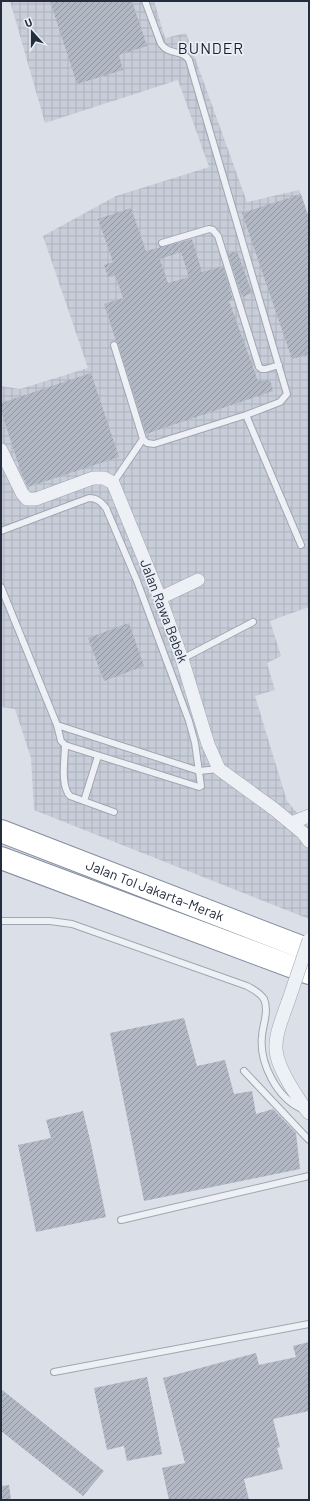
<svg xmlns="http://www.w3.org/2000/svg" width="310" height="1501" font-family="Barlow,sans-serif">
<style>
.industrial{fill:url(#industrial-grid)}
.building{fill:url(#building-hatch);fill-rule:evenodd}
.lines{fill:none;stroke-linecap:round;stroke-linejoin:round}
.service-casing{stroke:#a0a6b1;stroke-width:8}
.minor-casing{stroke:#a0a6b1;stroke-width:14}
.motorway-casing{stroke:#818c9f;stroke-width:24}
.service{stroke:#edf0f5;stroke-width:6}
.minor{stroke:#edf0f5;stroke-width:13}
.motorway{stroke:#fff;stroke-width:22}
.minor-bridge-casing{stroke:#a0a6b1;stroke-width:14;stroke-linecap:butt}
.minor-bridge{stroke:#edf0f5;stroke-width:13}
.labels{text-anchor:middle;stroke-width:3.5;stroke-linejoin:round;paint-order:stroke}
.street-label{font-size:14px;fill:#242d3e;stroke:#eaeef5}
.quarter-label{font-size:16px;letter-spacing:1px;fill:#161e2e;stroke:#eaeef5}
</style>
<defs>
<pattern id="industrial-grid" width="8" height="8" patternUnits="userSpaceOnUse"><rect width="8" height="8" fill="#c8ced9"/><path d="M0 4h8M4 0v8" fill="none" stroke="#acb1bb"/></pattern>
<pattern id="building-hatch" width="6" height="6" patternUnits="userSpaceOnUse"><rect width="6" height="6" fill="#b1b8c4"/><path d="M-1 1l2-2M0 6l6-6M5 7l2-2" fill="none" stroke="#9096a1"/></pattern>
</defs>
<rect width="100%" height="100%" fill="#dbdfe7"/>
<path class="industrial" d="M10 1H154L165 38 186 33 247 202 299 190 309 218V607L270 621 281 656 267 663 275 690 255 696 287 801 309 827V919L34 810 31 758 15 709 1 707V386L20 389 88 368 43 236 116 196 209 167 178 80 45 123Z"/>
<path class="building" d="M50 1H132L147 46 119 55 123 70 77 84Z
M301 194 309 218V354L292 359 242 213Z
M131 208 146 251 192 239 202 272 223 266 233 300 229 301 258 381 270 380 273 391 146 434 118 344 116 341 104 304 123 298 115 275 108 277 104 265 113 262 98 219ZM181 252 189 277 168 283 160 259Z
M237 251 252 293 242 297 228 254Z
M91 373 119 457 28 487 22 475 1 411V403Z
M129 623 144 666 104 681 88 638Z
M184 1018 197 1066 225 1060 234 1094 252 1091 256 1114 273 1109 296 1133 300 1169 144 1201 110 1033Z
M83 1111 91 1144 106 1217 36 1232 18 1145 51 1138 46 1120Z
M309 1342V1411L273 1419 280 1447 277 1448 283 1469 244 1479 249 1500H169L162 1468 185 1463 163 1378 256 1353 259 1365 296 1357 293 1346Z
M147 1377 162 1454 127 1461 124 1446 107 1450 94 1388Z
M1 1389 104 1471 83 1496 1 1431Z
M9 1485 11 1500H1V1486Z"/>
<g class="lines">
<defs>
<path id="service" d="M162 243 209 229 213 230 218 236 259 367 262 369H266L279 365
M114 345 143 439
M246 415 301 545
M113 483 143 439 147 443 154 444 246 415 280 402 287 394 189 60C182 49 170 56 161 44L145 1
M1 531 89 498C97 498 101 502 106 508L137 581 189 721 195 743 201 786 199 787 65 745 61 741 57 725
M1 587 57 725 199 771 219 769
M182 659 253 622
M65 745C65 759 60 785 70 796L114 812
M84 801 98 756
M1 921H50L72 924 247 986C253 989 260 993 264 999 269 1011 263 1024 262 1036 259 1063 277 1098 302 1109
M244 1071 309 1140
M121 1220 309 1176
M54 1372 309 1324"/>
<path id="minor" d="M1 450 22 493 27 499H36L93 478H104L113 483 160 598 182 659 208 744 219 769 274 809 303 833 309 841
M160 598 198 580
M291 823 309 816
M288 1002C273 1043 269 1051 293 1090 298 1097 303 1107 309 1113"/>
<g id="motorway">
<path id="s1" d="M1 831 309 950"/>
<path d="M1 858 309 973"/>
</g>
</defs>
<use href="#service" class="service-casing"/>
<use href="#minor" class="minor-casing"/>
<use href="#motorway" class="motorway-casing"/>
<use href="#service" class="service"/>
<use href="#minor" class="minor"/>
<use href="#motorway" class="motorway"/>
<defs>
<path id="minor-bridge" d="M288 1002 309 940"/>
</defs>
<use href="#minor-bridge" class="minor-bridge-casing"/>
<use href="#minor-bridge" class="minor-bridge"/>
</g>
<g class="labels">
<g class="street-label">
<text transform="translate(164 611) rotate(69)" y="5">Jalan Rawa Bebek</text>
<text dy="5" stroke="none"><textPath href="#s1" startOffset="165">Jalan Tol Jakarta–Merak</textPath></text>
</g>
<g class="quarter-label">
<text x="211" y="54">BUNDER</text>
</g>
</g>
<rect width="310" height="1501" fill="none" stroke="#242d3e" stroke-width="4"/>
<g transform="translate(32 32) rotate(339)" stroke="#eaeef5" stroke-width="3" paint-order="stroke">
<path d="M0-3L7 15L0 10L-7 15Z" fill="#242d3e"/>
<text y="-6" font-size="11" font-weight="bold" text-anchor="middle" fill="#242d3e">U</text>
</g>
</svg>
